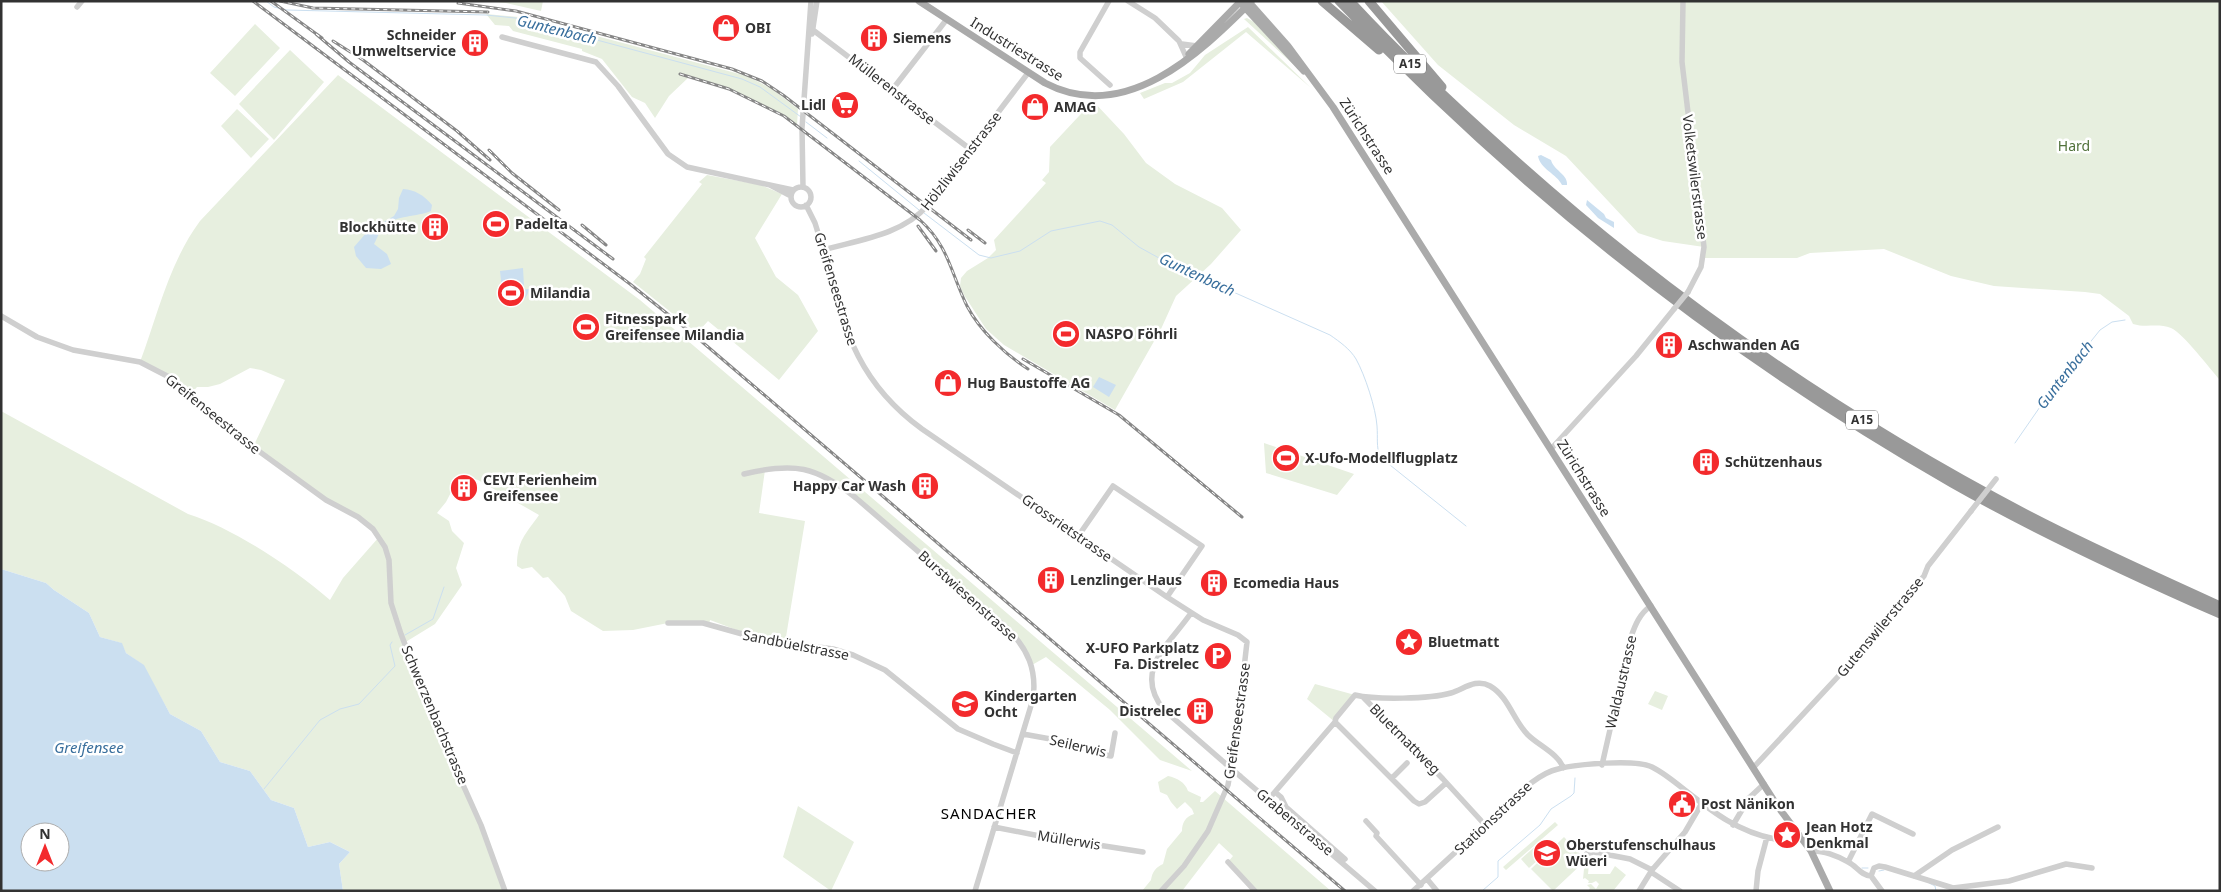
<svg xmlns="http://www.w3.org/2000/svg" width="2221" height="892" font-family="'Noto Sans',sans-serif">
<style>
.green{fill:#e7efdf}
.water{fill:#cbdff0;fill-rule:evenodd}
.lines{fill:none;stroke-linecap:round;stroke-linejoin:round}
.stream{stroke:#cbdff0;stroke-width:1}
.minor{stroke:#cfcfcf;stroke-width:5.5}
.major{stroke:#aaa;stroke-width:7}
.highway{stroke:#999;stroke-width:9}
.rail-casing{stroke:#878787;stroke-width:3}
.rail{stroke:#fff;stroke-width:1;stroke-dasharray:4;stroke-linecap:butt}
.minor-bridge{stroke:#cfcfcf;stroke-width:5.5}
.labels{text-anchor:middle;stroke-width:5;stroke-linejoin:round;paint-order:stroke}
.shield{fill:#fff;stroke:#707070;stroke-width:1}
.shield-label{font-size:12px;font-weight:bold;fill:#323232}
.poi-label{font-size:14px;font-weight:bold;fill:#323232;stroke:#fff;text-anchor:start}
.street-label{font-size:14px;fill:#323232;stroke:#fff}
.park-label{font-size:14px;fill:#51723b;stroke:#fff}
.water-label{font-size:15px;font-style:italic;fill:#386e9c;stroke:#fff}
.neighbourhood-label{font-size:15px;letter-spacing:1px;fill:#000;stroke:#fff}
</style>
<rect width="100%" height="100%" fill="#fff"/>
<path class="green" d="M485 1H543L541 11 506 3Z
M1381 1H2220V380C2210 369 2183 333 2171 328 2159 323 2145 328 2133 324L2129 316 2100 294 2085 292 1994 286 1951 276 1884 249 1810 253 1797 258H1703L1704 247 1663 241 1638 233 1566 156 1514 125 1438 65Z
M486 14 529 18 747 76 772 89 798 109 797 125 781 114 729 89 689 77 669 96 655 118 645 103 632 97 602 59 582 51V49L513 31 509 26 495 25Z
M1247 18 1254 22 1296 67 1244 19Z
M255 24 280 48 235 96 210 73Z
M1248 27 1311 88 1246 32 1183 82 1144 99 1140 93 1165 83H1172L1190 73 1205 55Z
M290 50 324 82 274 140 239 104Z
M338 75 640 300 1192 771 1160 760 1110 710 1046 657 1032 665 1020 643 842 487 803 468 765 470 759 513 805 521 785 643 742 632 710 620 709 625 668 623 633 630 603 631 571 611 565 596 548 577 543 578 532 567 522 569 517 566C517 540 526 534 539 515L478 480 460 475 446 502 437 513 449 521 452 531 464 543 456 568 462 585 435 624 404 643 434 720 467 789 505 891H343L339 864 350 852 330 842 308 847 294 808 271 800 250 771 220 762 201 731 170 714 143 665 126 653 121 643 100 637 89 613 54 590 46 583 1 569V411L188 514C235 529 293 568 330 600L343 578 379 537 365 522 325 500 253 447 285 380 261 370 250 368 220 384 208 387H197L190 395 180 385 140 362C158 314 169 263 200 221Z
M1093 101 1124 134 1146 163 1175 184 1222 208 1241 230 1211 264 1176 296 1161 329 1115 410 1004 345 986 329 964 295 960 286 961 278 967 271 988 258 996 250 994 240 1046 183 1042 180 1049 172 1050 147Z
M237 109 269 139 251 158 221 126Z
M707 175 761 185 782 194 755 238 776 277 798 295 818 331 779 380 708 321 697 333 633 282 640 274 646 259 644 257 702 184 699 182Z
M1264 444V443L1354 474 1337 495 1266 473Z
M1315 684 1355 695 1335 722 1307 699Z
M1655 691 1668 696 1662 710 1648 704Z
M1168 776C1177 778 1185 782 1188 791L1201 797 1200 802H1203L1215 791 1331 891H1255L1228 862 1233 856 1219 843 1182 891H1142L1151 880C1152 872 1156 867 1163 864L1167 849 1182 831C1182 823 1185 817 1194 814L1192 809 1185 802 1177 809 1171 802 1167 795 1160 792 1158 782Z
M798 806 854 842 831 891 783 857Z
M1555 822 1558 825 1506 870 1503 867Z
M1564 837 1586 860 1553 891 1531 869Z
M1539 843 1547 852 1529 868 1521 859Z
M1589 864 1588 874H1610L1615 866 1626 875 1613 891H1588L1590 888 1587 885 1591 884 1596 889 1599 884 1596 881 1592 883H1588L1589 881 1585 878 1583 879 1584 869Z"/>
<path class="water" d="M1541 155 1551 160C1554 171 1568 174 1567 185H1562C1557 174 1540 169 1538 156Z
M403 189C415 190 424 195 432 205L431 211C417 217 396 215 384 226 380 229 377 239 374 244L387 254 391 264 381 269 366 268 356 256 354 247 367 232 394 216 398 209 399 198Z
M1587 200 1604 214 1606 218 1614 222V228L1598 218 1586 205Z
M523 268 524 286 502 289 500 271Z
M529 289C528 299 519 304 510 305L502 299 501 292Z
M1099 377 1116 385 1109 397 1093 387Z
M1 569 46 583 54 590 89 613 100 637 122 643 126 653 144 665 170 714 201 731 220 762 250 771 271 800 294 808 308 847 330 842 350 852 339 864 343 891H1ZM30 832H60V862H30Z"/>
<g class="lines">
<path class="stream" d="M266 1 274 7 287 10 486 15 515 18 742 79 760 87 801 117
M806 122 827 138
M859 161 919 210
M924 213 979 255 991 258 1020 251 1051 231 1100 221 1112 225 1139 247 1168 263 1330 335C1340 342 1350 349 1356 359 1365 375 1376 409 1377 426 1378 438 1376 446 1380 457L1466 526
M2015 443 2051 391 2100 330 2112 322 2125 320
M405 635 433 619 444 587
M264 789 320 720 340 709 359 704 395 666 390 645 392 642
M1862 868H1868
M1879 871 1884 870
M1929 883 1935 886 1936 891
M1482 891 1498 877V861L1540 825 1551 809 1571 796 1574 793 1575 778"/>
<path class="minor" d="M1109 1 1080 52V58L1110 85
M1128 1 1155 18 1179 41 1187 59
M1683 1 1682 62 1704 247 1701 267 1688 292
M77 7 82 1
M813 30 970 149
M812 34 817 1
M502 37 596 62 618 86 668 154 687 167 793 190
M1182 44 1197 46
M892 90 947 19
M770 185 791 196
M803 187 802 128 811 1
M791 197a10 10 0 1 1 20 0a10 10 0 1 1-20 0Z
M806 205 815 223C842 308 844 372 922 429L1167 597 1203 620 1238 635 1247 642 1236 738 1228 785 1208 831 1184 866 1161 891
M823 250C858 240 902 235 927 206L1028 73
M1 316 37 337 73 350 140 362 169 377 253 447 326 500 358 517 373 529 385 547 389 560 391 603 401 634 434 720 481 825 505 891
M1551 449 1636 356 1674 309
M744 474C794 462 816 466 856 498L1007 628C1028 649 1037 670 1033 699L975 891
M1079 535 1113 486 1202 546 1167 597
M1191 613C1170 644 1132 670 1164 710L1226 764
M668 623H703L760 639 833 649 853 655 885 670 958 729 993 744 1017 753
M1363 697 1443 779 1486 826
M1335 722 1414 801 1419 804 1425 802 1446 783
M1023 734 1078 744 1090 752 1111 756 1115 733
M1602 765 1631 637C1635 625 1640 613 1651 606
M1753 768 1859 654 1924 576 1928 566 1971 511
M1240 776 1375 891
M1392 778 1407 763
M1275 792 1281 797 1286 807 1345 859
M1268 800 1335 722 1336 718 1355 695C1376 700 1430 699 1451 693 1464 689 1476 678 1490 686 1509 697 1513 720 1528 735 1538 745 1560 755 1563 768
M1366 821 1377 833 1376 836 1421 885
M1733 825 1749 798 1764 784
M994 827 1040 836 1143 852
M1586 849a4 4 0 1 1 8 0a4 4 0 1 1-8 0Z
M1811 851C1822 850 1838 856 1848 862 1857 866 1860 875 1871 876L1882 891
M1594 852 1630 859 1652 870
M1228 862 1255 891
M1848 862 1872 814 1913 834
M1651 872 1680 891
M1871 876 1874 868 1879 866 1885 867 1953 888 2009 881 2066 864 2092 868
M1914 876 1952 850 1998 827
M1427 879 1437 891
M1413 891 1531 783C1539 777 1548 771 1558 769 1576 764 1636 759 1652 767 1664 773 1675 782 1686 791 1714 813 1739 832 1775 839 1784 840 1792 843 1801 837
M1639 891 1652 870 1685 832 1702 803
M1756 891 1758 871 1767 837"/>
<path class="major" d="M919 1 1045 83C1125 125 1199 54 1251 2
M1239 1 1304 71
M1248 1 1288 46 1333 107 1776 804 1811 851 1830 891
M1189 54 1241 1"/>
<path class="highway" d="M1322 1 1379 50
M1339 1C1519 190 1725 353 1952 483 2038 532 2129 574 2220 614
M1350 1C1399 54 1451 103 1504 150 1662 293 1837 415 2026 514 2089 547 2155 576 2220 606
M1369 1 1442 87"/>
<defs>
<path id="rail" d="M253 1 630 284 694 335 1345 891
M271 1 322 38
M280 1 313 8 488 12
M458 3 516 11 732 69 762 81 783 95 971 240
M316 34 349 62 613 259
M333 41 363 60 457 131 490 160
M680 74 729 89 784 116 920 220C949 246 951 274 967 306 980 331 1005 354 1028 369
M489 150 512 173 559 210
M582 225 606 245
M918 226 936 251
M968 230 985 243
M1023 359 1119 415 1242 517"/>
</defs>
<use href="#rail" class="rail-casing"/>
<use href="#rail" class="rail"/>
<path class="minor-bridge" d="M1674 309 1688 292
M1971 511 1996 479
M1226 764 1240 776"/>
</g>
<defs>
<symbol id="shop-disc" viewBox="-11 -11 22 22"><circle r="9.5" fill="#f32a2c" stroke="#fff"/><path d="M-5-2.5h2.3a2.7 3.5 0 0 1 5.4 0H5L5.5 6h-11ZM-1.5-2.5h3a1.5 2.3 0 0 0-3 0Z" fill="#fff"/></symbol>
<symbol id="building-disc" viewBox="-11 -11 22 22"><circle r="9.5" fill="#f32a2c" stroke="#fff"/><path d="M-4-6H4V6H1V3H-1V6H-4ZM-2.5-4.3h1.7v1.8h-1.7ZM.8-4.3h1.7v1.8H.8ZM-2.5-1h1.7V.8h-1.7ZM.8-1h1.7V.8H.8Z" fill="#fff"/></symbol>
<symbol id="supermarket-disc" viewBox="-11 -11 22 22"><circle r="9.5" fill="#f32a2c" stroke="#fff"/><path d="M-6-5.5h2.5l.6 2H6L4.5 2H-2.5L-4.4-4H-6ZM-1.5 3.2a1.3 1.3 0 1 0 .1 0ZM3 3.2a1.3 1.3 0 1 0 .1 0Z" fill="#fff"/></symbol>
<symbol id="stadium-disc" viewBox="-11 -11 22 22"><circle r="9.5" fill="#f32a2c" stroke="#fff"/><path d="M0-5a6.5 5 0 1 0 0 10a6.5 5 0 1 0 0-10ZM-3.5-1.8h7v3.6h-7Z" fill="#fff"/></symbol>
<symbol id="sight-disc" viewBox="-11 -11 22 22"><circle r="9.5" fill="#f32a2c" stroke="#fff"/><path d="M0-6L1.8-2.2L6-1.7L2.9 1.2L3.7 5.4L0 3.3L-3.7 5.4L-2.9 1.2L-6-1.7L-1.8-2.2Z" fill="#fff"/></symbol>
<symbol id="parking-disc" viewBox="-11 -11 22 22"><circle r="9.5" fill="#f32a2c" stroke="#fff"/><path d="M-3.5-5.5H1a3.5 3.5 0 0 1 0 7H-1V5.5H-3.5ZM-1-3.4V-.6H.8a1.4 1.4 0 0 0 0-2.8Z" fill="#fff"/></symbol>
<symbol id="school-disc" viewBox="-11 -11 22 22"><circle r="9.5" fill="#f32a2c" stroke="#fff"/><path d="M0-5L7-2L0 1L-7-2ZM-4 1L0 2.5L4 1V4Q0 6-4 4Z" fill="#fff"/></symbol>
<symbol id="civic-disc" viewBox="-11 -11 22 22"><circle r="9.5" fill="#f32a2c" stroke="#fff"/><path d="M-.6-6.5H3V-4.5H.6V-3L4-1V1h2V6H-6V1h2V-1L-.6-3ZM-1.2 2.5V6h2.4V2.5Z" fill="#fff"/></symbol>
</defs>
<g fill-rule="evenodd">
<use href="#shop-disc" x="710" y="12" width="32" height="32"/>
<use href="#building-disc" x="858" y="22" width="32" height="32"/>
<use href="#building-disc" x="459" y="27" width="32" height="32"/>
<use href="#supermarket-disc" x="829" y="89" width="32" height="32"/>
<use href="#shop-disc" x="1019" y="91" width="32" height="32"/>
<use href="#stadium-disc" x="480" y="208" width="32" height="32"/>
<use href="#building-disc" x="419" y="211" width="32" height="32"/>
<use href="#stadium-disc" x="495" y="277" width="32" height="32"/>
<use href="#stadium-disc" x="570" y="311" width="32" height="32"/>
<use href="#stadium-disc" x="1050" y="318" width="32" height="32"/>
<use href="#building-disc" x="1653" y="329" width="32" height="32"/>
<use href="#shop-disc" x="932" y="367" width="32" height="32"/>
<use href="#stadium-disc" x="1270" y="442" width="32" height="32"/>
<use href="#building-disc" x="1690" y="446" width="32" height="32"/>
<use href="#building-disc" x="909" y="470" width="32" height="32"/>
<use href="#building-disc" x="448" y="472" width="32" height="32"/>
<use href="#building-disc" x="1035" y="564" width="32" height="32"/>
<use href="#building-disc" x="1198" y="567" width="32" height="32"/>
<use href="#sight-disc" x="1393" y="626" width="32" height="32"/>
<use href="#parking-disc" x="1202" y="640" width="32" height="32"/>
<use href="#school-disc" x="949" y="688" width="32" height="32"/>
<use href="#building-disc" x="1184" y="695" width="32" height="32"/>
<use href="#civic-disc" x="1666" y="788" width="32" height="32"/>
<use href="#sight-disc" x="1771" y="819" width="32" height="32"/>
<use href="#school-disc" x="1531" y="837" width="32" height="32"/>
</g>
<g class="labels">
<g class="shield">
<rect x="1394" y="54.5" width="32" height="19" rx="4"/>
<rect x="1846" y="410.5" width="32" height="19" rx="4"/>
</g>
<g class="shield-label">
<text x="1410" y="68">A15</text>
<text x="1862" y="424">A15</text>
</g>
<g class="poi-label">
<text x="745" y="33">OBI</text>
<text x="456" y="40" text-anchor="end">Schneider<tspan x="456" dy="16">Umweltservice</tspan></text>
<text x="893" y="43">Siemens</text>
<text x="826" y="110" text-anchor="end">Lidl</text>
<text x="1054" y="112">AMAG</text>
<text x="515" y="229">Padelta</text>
<text x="416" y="232" text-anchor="end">Blockhütte</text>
<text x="530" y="298">Milandia</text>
<text x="605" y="324">Fitnesspark<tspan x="605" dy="16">Greifensee Milandia</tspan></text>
<text x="1085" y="339">NASPO Föhrli</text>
<text x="1688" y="350">Aschwanden AG</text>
<text x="967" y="388">Hug Baustoffe AG</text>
<text x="1305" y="463">X-Ufo-Modellflugplatz</text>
<text x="1725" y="467">Schützenhaus</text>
<text x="483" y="485">CEVI Ferienheim<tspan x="483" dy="16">Greifensee</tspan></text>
<text x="906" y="491" text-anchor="end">Happy Car Wash</text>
<text x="1070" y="585">Lenzlinger Haus</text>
<text x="1233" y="588">Ecomedia Haus</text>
<text x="1428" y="647">Bluetmatt</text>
<text x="1199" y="653" text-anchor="end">X-UFO Parkplatz<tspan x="1199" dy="16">Fa. Distrelec</tspan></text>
<text x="984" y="701">Kindergarten<tspan x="984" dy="16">Ocht</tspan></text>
<text x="1181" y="716" text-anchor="end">Distrelec</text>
<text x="1701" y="809">Post Nänikon</text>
<text x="1806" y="832">Jean Hotz<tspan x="1806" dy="16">Denkmal</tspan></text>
<text x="1566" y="850">Oberstufenschulhaus<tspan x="1566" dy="16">Wüeri</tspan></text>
</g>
<g class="street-label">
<text transform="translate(1017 49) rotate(32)" y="5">Industriestrasse</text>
<text transform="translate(892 89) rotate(38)" y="5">Müllerenstrasse</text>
<text transform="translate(1367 136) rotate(57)" y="5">Zürichstrasse</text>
<text transform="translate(961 161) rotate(-52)" y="5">Hölzliwisenstrasse</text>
<text transform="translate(1695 177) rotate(83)" y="5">Volketswilerstrasse</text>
<text transform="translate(836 289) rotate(73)" y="5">Greifenseestrasse</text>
<text transform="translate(213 414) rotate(39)" y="5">Greifenseestrasse</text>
<text transform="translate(1584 478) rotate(58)" y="5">Zürichstrasse</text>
<text transform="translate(1067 528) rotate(35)" y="5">Grossrietstrasse</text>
<text transform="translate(968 596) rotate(42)" y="5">Burstwiesenstrasse</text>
<text transform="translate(1880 627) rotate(-50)" y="5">Gutenswilerstrasse</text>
<text transform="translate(796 645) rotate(11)" y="5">Sandbüelstrasse</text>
<text transform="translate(1621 682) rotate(-77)" y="5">Waldaustrasse</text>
<text transform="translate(435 715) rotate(67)" y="5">Schwerzenbachstrasse</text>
<text transform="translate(1237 721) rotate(-82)" y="5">Greifenseestrasse</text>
<text transform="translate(1405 739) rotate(45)" y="5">Bluetmattweg</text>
<text transform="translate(1078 746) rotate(13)" y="5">Seilerwis</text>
<text transform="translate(1493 818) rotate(-43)" y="5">Stationsstrasse</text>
<text transform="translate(1295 822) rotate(40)" y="5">Grabenstrasse</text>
<text transform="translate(1069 840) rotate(9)" y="5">Müllerwis</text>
</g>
<g class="park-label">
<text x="2074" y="151">Hard</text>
</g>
<g class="water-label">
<text transform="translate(557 30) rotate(14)" y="5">Guntenbach</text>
<text transform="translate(1197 275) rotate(25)" y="5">Guntenbach</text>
<text transform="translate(2065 375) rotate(-52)" y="5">Guntenbach</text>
<text x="89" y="753">Greifensee</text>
</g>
<g class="neighbourhood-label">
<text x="989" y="819">SANDACHER</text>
</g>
</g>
<rect width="2221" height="892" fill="none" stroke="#323232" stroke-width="5"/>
<g transform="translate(45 847)"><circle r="24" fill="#ffffff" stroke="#adadad"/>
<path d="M0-4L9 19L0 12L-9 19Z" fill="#f32a2c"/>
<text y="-8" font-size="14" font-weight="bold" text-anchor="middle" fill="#323232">N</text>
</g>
</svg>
